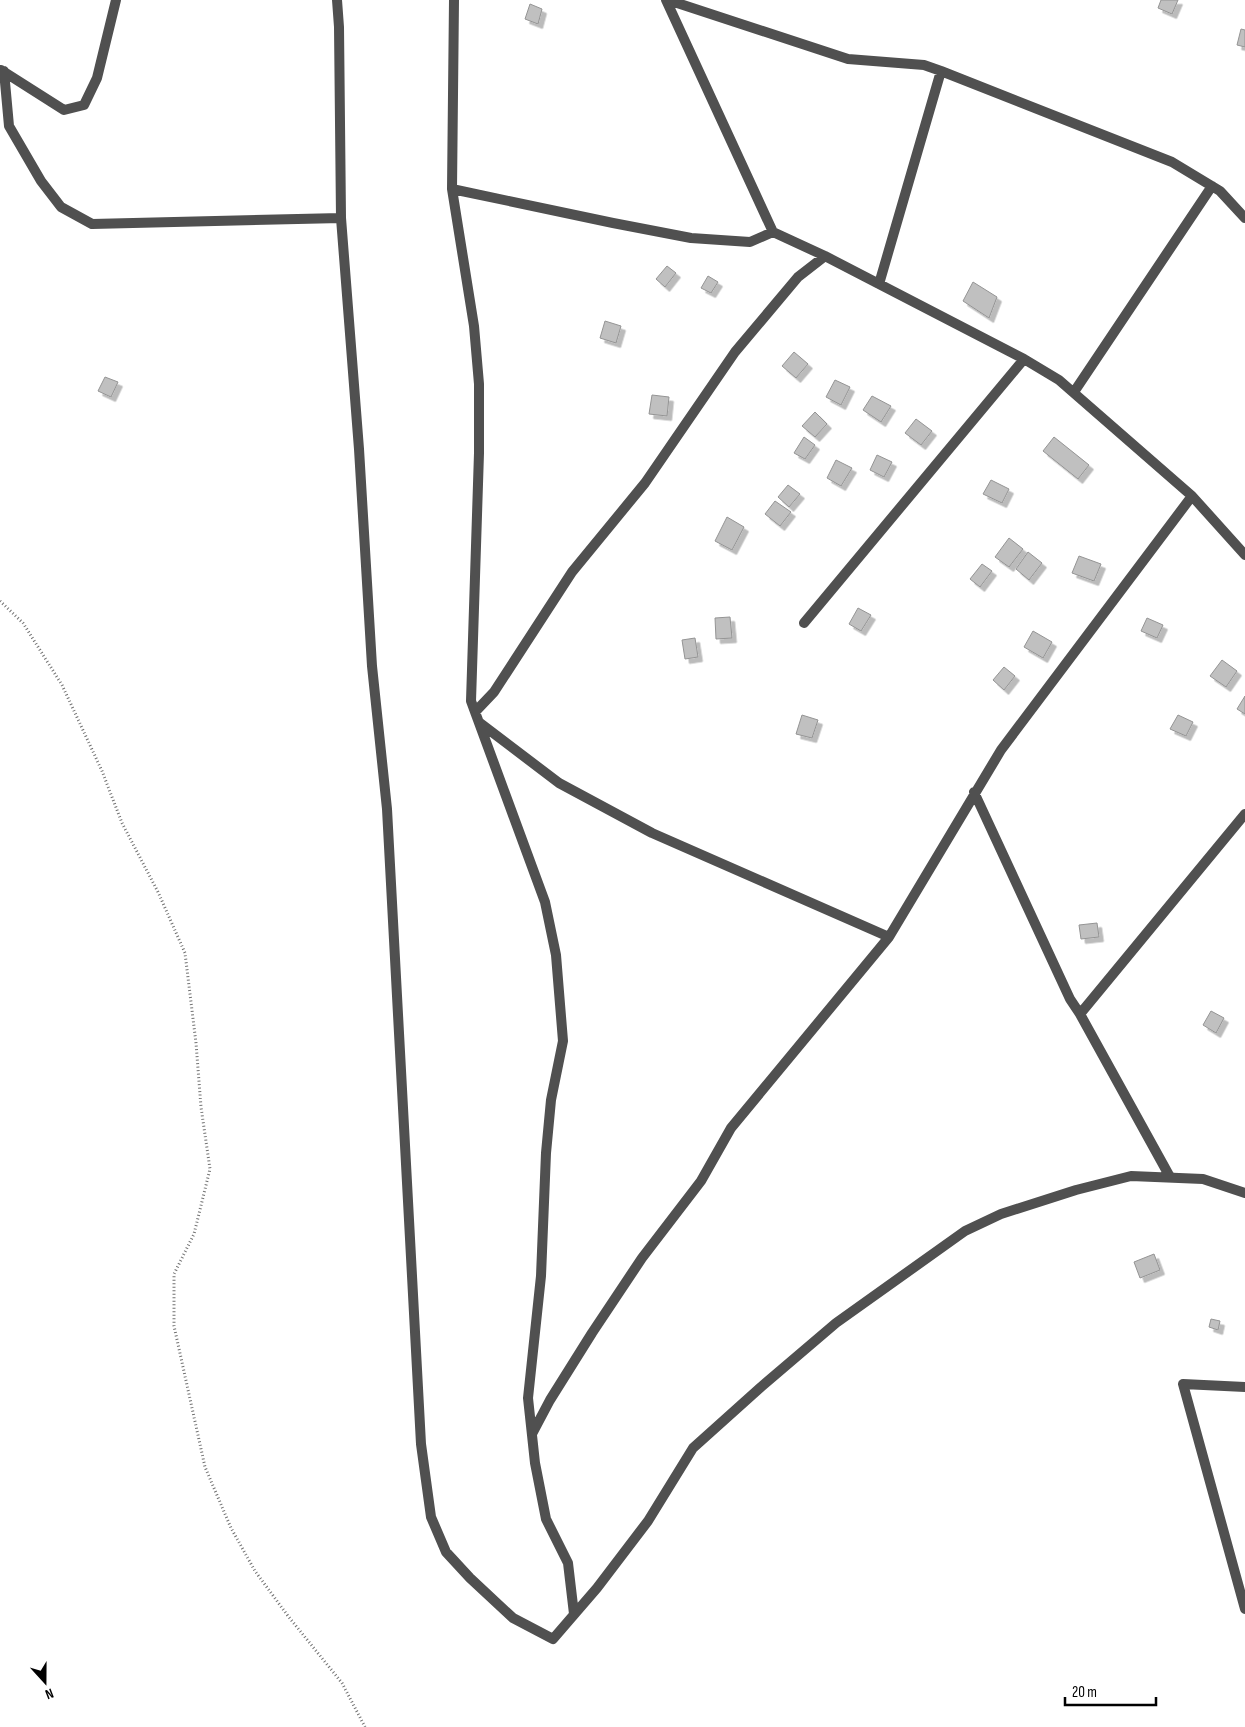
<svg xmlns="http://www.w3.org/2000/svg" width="1245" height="1727" font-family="'Sofia Sans Condensed',sans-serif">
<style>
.building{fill:#c0c0c0;stroke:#949494;filter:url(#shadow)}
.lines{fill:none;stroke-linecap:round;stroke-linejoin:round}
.path{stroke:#727272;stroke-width:3;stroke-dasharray:1 2.5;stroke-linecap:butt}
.street{stroke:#505050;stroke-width:10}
</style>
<defs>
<filter id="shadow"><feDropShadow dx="4.5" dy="4.5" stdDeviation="0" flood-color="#0004"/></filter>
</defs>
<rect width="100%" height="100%" fill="#fff"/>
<path class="building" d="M1161 0H1178L1172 14 1158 8Z
M530 4 542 9 538 24 525 19Z
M1241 29 1245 30V47L1237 45Z
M667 266 676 273 665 287 656 279Z
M708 276 718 282 711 293 701 288Z
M973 282 997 297 989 318 963 301Z
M605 321 621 326 616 343 600 338Z
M794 352 808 364 796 378 782 366Z
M105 377 118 382 111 397 98 391Z
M835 380 850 387 841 405 826 397Z
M652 395 669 397 667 416 649 414Z
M872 396 891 406 881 422 863 410Z
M815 412 827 424 815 437 802 426Z
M916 419 932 431 921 445 905 433Z
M804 437 815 445 805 459 794 453Z
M1054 437 1089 465 1078 479 1043 451Z
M877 455 892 462 884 477 870 470Z
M836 460 852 468 841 486 827 478Z
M991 480 1009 489 1002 503 983 494Z
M788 485 800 494 789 507 778 497Z
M775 501 791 512 780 526 765 514Z
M727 517 744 527 732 550 715 541Z
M1009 538 1023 549 1009 567 995 557Z
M1028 552 1042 563 1029 580 1016 569Z
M1079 556 1101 564 1094 581 1072 573Z
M982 564 992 571 980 587 970 579Z
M858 608 871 615 861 631 849 624Z
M730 617 732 638 716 639 715 618Z
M1147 618 1163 625 1157 638 1141 631Z
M1033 631 1052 642 1043 658 1024 647Z
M695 638 698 657 685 659 682 640Z
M1222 660 1237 671 1226 687 1210 676Z
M1004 667 1015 676 1004 690 993 680Z
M1245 696V714L1237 709Z
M802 715 818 720 812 738 796 734Z
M1178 715 1193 722 1186 736 1170 729Z
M1097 923 1099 937 1081 939 1079 925Z
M1211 1011 1224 1018 1216 1033 1203 1025Z
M1154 1254 1160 1270 1140 1278 1134 1262Z
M1211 1319 1220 1321 1218 1330 1209 1327Z"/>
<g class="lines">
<path class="path" d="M0 601 23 623 62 685 102 771 122 823 158 892 185 953 196 1043 201 1107 210 1169 194 1234 174 1274V1326L205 1467 231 1528 255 1571 288 1616 342 1683 365 1727"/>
<path class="street" d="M337 0 339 27 341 218 359 449 372 666 387 809 421 1444 431 1517 446 1552 470 1578 513 1618 553 1639 597 1588 648 1521 693 1448 761 1387 836 1323 965 1231 1001 1214 1076 1190 1131 1176 1203 1179 1245 1193
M454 0 452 189 474 326 479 384V453L471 701 545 902 556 955 563 1041 551 1100 546 1153 541 1276 528 1398 535 1463 546 1519 568 1563 574 1614
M666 0 773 232 825 256 1024 359 1059 380 1192 496 1245 555
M668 0 848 59 924 65 941 71 1172 162 1220 191 1245 218
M1 70 64 110 84 105 97 78 116 0
M4 71 9 126 41 181 61 207 92 224 341 218
M452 189 613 223 691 238 750 242 773 232
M879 284 941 71
M1074 392 1212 186
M804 623 1024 359
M475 712 494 692 572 572 645 483 735 352 798 277 825 256
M480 723 559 783 652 833 889 937
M974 792 1070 999 1080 1014 1170 1177
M1080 1014 1245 814
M1245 1387 1183 1384 1245 1609
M532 1434 550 1400 592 1333 642 1258 701 1181 731 1128 889 937 1001 750 1192 496"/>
</g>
<g transform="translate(45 1682) rotate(159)" stroke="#ffffff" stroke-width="4" paint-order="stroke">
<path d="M0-4L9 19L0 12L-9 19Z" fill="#000000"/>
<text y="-8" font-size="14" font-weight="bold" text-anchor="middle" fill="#000000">N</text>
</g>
<path d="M1065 1697v8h91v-8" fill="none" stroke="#000000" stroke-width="2.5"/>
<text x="1072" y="1697" font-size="15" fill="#000000" stroke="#ffffff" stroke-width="4" paint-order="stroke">20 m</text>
</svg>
